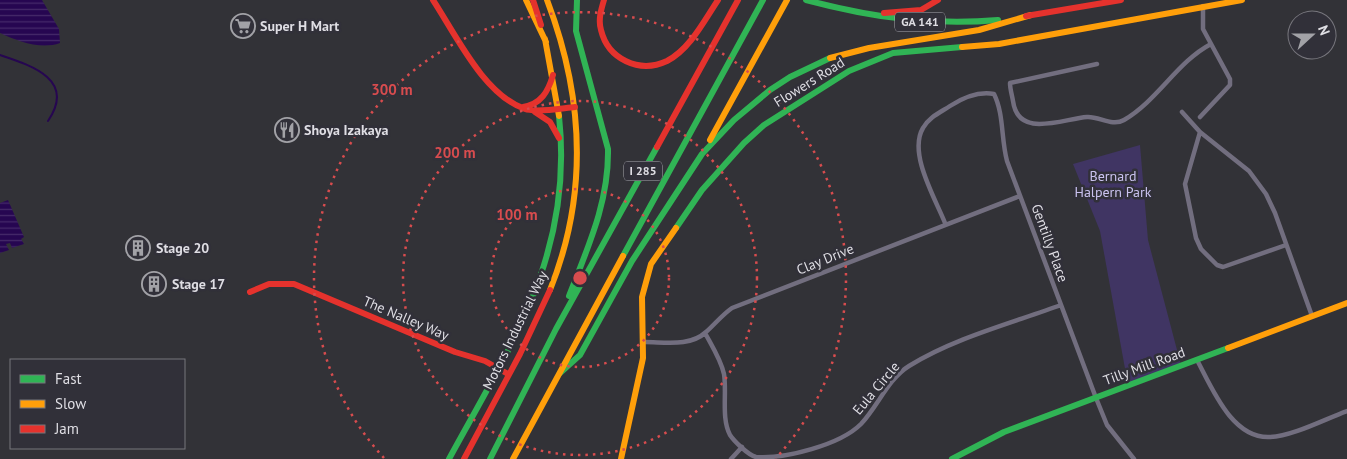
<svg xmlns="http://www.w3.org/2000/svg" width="1347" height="459" font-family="'PT Sans',sans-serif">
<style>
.park{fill:#403563}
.water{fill:url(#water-rules)}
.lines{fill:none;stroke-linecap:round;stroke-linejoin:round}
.stream{stroke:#260651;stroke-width:2}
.street{stroke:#726e7f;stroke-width:4.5}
.fast{stroke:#30b455;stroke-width:6}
.slow{stroke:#ff9f0a;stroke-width:6}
.jam{stroke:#e5322d;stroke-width:6}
.ring{fill:none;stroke:#d84c4e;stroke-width:2.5;stroke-dasharray:2.5 5}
.labels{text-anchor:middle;stroke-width:5;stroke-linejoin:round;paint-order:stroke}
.shield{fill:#313039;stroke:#abaab1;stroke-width:1}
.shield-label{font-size:12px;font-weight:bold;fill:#dfdee4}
.poi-label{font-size:14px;font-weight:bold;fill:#dfdee4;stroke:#313039;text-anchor:start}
.street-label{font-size:14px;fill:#dfdee4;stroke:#313039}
.park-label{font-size:14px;fill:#cac2ef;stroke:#313039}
.centre{fill:#d84c4e;stroke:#313039;stroke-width:2.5}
.ring-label{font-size:15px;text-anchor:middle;font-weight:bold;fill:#d84c4e;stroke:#313039;stroke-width:5;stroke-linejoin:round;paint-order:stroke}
</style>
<defs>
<pattern id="water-rules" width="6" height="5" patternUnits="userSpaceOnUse" patternTransform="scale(1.25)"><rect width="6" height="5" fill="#260651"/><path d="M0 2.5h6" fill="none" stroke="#452a6a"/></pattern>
</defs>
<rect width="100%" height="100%" fill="#323237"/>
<path class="park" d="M1140 145 1148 240 1181 365 1128 385 1100 231 1073 164Z"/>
<path class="water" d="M0 0H42L59 29 60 43C41 50 17 41 0 33Z
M8 200 24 237 21 239 24 244 12 248 10 243 6 244 9 250 0 253V203Z"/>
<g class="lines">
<path class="stream" d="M0 55C33 66 76 80 48 121"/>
<path class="street" d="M1097 64 1010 83C1010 89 1012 95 1013 101 1018 139 1062 119 1087 117 1099 116 1112 127 1124 120 1158 100 1177 62 1211 44
M1182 112 1200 132 1249 171 1266 194 1275 213 1312 316
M1200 117 1230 85V79L1203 29V6
M1200 132 1185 184 1196 238 1201 249 1217 265 1223 267 1286 245
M945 223C935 198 908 153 923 128 929 117 941 112 950 106 964 97 978 91 994 94 1004 114 1001 139 1007 161L1096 398 1107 425 1134 459
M705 333C712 346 721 360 724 374 727 393 721 418 730 435 734 441 748 455 756 457 785 459 840 445 861 424 878 406 888 379 909 366 954 338 1012 323 1061 305
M645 342C665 342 690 347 706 332 715 324 722 315 732 308L1020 196
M1197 360C1212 388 1232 439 1270 437 1293 436 1325 419 1347 411
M731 459 742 447"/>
<path class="fast" d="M806 0C870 17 932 26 998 20
M676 228 702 190 744 143 764 125 849 71 893 53 962 47
M623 256 763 0
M569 296C588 247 609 202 608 149L576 31 577 0
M560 373 580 355 632 261 702 154 734 120 770 90 790 77 830 58
M449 459C511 345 574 253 559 116
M490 459 556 329 657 147
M952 459 1004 432 1228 348"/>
<path class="slow" d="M526 0 546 42
M547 0C584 97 589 193 550 290
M545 39 559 116
M962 47 999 44 1242 0
M830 58 869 48 979 30 1031 15
M710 140 787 0
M1228 348 1347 303
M513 459 623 256
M621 459 643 358 642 297 651 264 676 228"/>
<path class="jam" d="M433 0C456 35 484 95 525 109 536 113 563 108 575 107
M533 0 541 25
M604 0C601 10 598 20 601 30 608 59 639 74 667 61 690 49 704 21 718 0
M884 13 921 10 938 0
M1026 16 1121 0
M523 107C541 104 548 92 553 75
M535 112 550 122 559 138
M657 147 738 0
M250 292 269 284H294L455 352 485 361 508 374
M464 459 520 354 550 290"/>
</g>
<g class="ring">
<circle cx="580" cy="278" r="89"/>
<circle cx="580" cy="278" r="177"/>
<path d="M384 458A266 266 0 1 1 776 458"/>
</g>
<defs>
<symbol id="supermarket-ring" viewBox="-11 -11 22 22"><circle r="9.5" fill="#313039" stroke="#a2a2a7" stroke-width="1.5"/><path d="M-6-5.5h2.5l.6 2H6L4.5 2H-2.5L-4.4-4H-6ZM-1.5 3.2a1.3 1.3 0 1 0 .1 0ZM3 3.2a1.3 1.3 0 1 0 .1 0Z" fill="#a2a2a7"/></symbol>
<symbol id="restaurant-ring" viewBox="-11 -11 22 22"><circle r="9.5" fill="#313039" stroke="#a2a2a7" stroke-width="1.5"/><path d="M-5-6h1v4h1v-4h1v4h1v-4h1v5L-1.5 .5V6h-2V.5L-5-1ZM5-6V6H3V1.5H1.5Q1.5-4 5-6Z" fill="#a2a2a7"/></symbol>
<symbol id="building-ring" viewBox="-11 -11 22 22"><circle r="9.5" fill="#313039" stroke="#a2a2a7" stroke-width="1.5"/><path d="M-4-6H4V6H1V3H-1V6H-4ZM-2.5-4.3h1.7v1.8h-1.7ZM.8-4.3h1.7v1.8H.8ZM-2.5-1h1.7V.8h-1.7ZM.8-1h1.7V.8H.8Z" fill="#a2a2a7"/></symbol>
</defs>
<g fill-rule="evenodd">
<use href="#supermarket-ring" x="229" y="12" width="28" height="28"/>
<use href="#restaurant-ring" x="273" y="116" width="28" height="28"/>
<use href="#building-ring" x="124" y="234" width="28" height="28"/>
<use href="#building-ring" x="140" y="270" width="28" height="28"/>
</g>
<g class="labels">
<g class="shield">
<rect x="895" y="12.5" width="50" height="19" rx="4"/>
<rect x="624" y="161.5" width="38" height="19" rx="4"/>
</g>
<g class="shield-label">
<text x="920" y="26">GA 141</text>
<text x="643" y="175">I 285</text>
</g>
<g class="poi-label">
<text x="260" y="31">Super H Mart</text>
<text x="304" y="135">Shoya Izakaya</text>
<text x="156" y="253">Stage 20</text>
<text x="172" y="289">Stage 17</text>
</g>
<g class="street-label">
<text transform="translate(809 82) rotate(-32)" y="5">Flowers Road</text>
<text transform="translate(1050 243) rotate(70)" y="5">Gentilly Place</text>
<text transform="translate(825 259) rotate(-22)" y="5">Clay Drive</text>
<text transform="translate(406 318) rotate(23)" y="5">The Nalley Way</text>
<text transform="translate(515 330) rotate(-64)" y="5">Motors Industrial Way</text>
<text transform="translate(1144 366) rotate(-20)" y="5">Tilly Mill Road</text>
<text transform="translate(876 388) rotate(-50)" y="5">Eula Circle</text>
</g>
<g class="park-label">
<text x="1113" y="181">Bernard<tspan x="1113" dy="16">Halpern Park</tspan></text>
</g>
</g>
<circle cx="580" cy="278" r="8" class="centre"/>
<g class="ring-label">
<text x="392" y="95">300 m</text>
<text x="455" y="158">200 m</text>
<text x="517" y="220">100 m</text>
</g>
<rect x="10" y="359" width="175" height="90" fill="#313039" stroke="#77767d"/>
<rect x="20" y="375" width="25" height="8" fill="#30b455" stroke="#77767d"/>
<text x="55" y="384" font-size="15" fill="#dfdee4">Fast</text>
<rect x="20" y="400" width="25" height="8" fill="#ff9f0a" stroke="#77767d"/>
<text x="55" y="409" font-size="15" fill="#dfdee4">Slow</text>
<rect x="20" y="425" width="25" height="8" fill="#e5322d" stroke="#77767d"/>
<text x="55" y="434" font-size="15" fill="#dfdee4">Jam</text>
<g transform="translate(1312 35) rotate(69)"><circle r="24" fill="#313039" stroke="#77767d"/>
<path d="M0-4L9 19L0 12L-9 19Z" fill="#a2a2a7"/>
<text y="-8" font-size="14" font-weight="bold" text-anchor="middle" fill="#dfdee4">N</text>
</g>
</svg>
